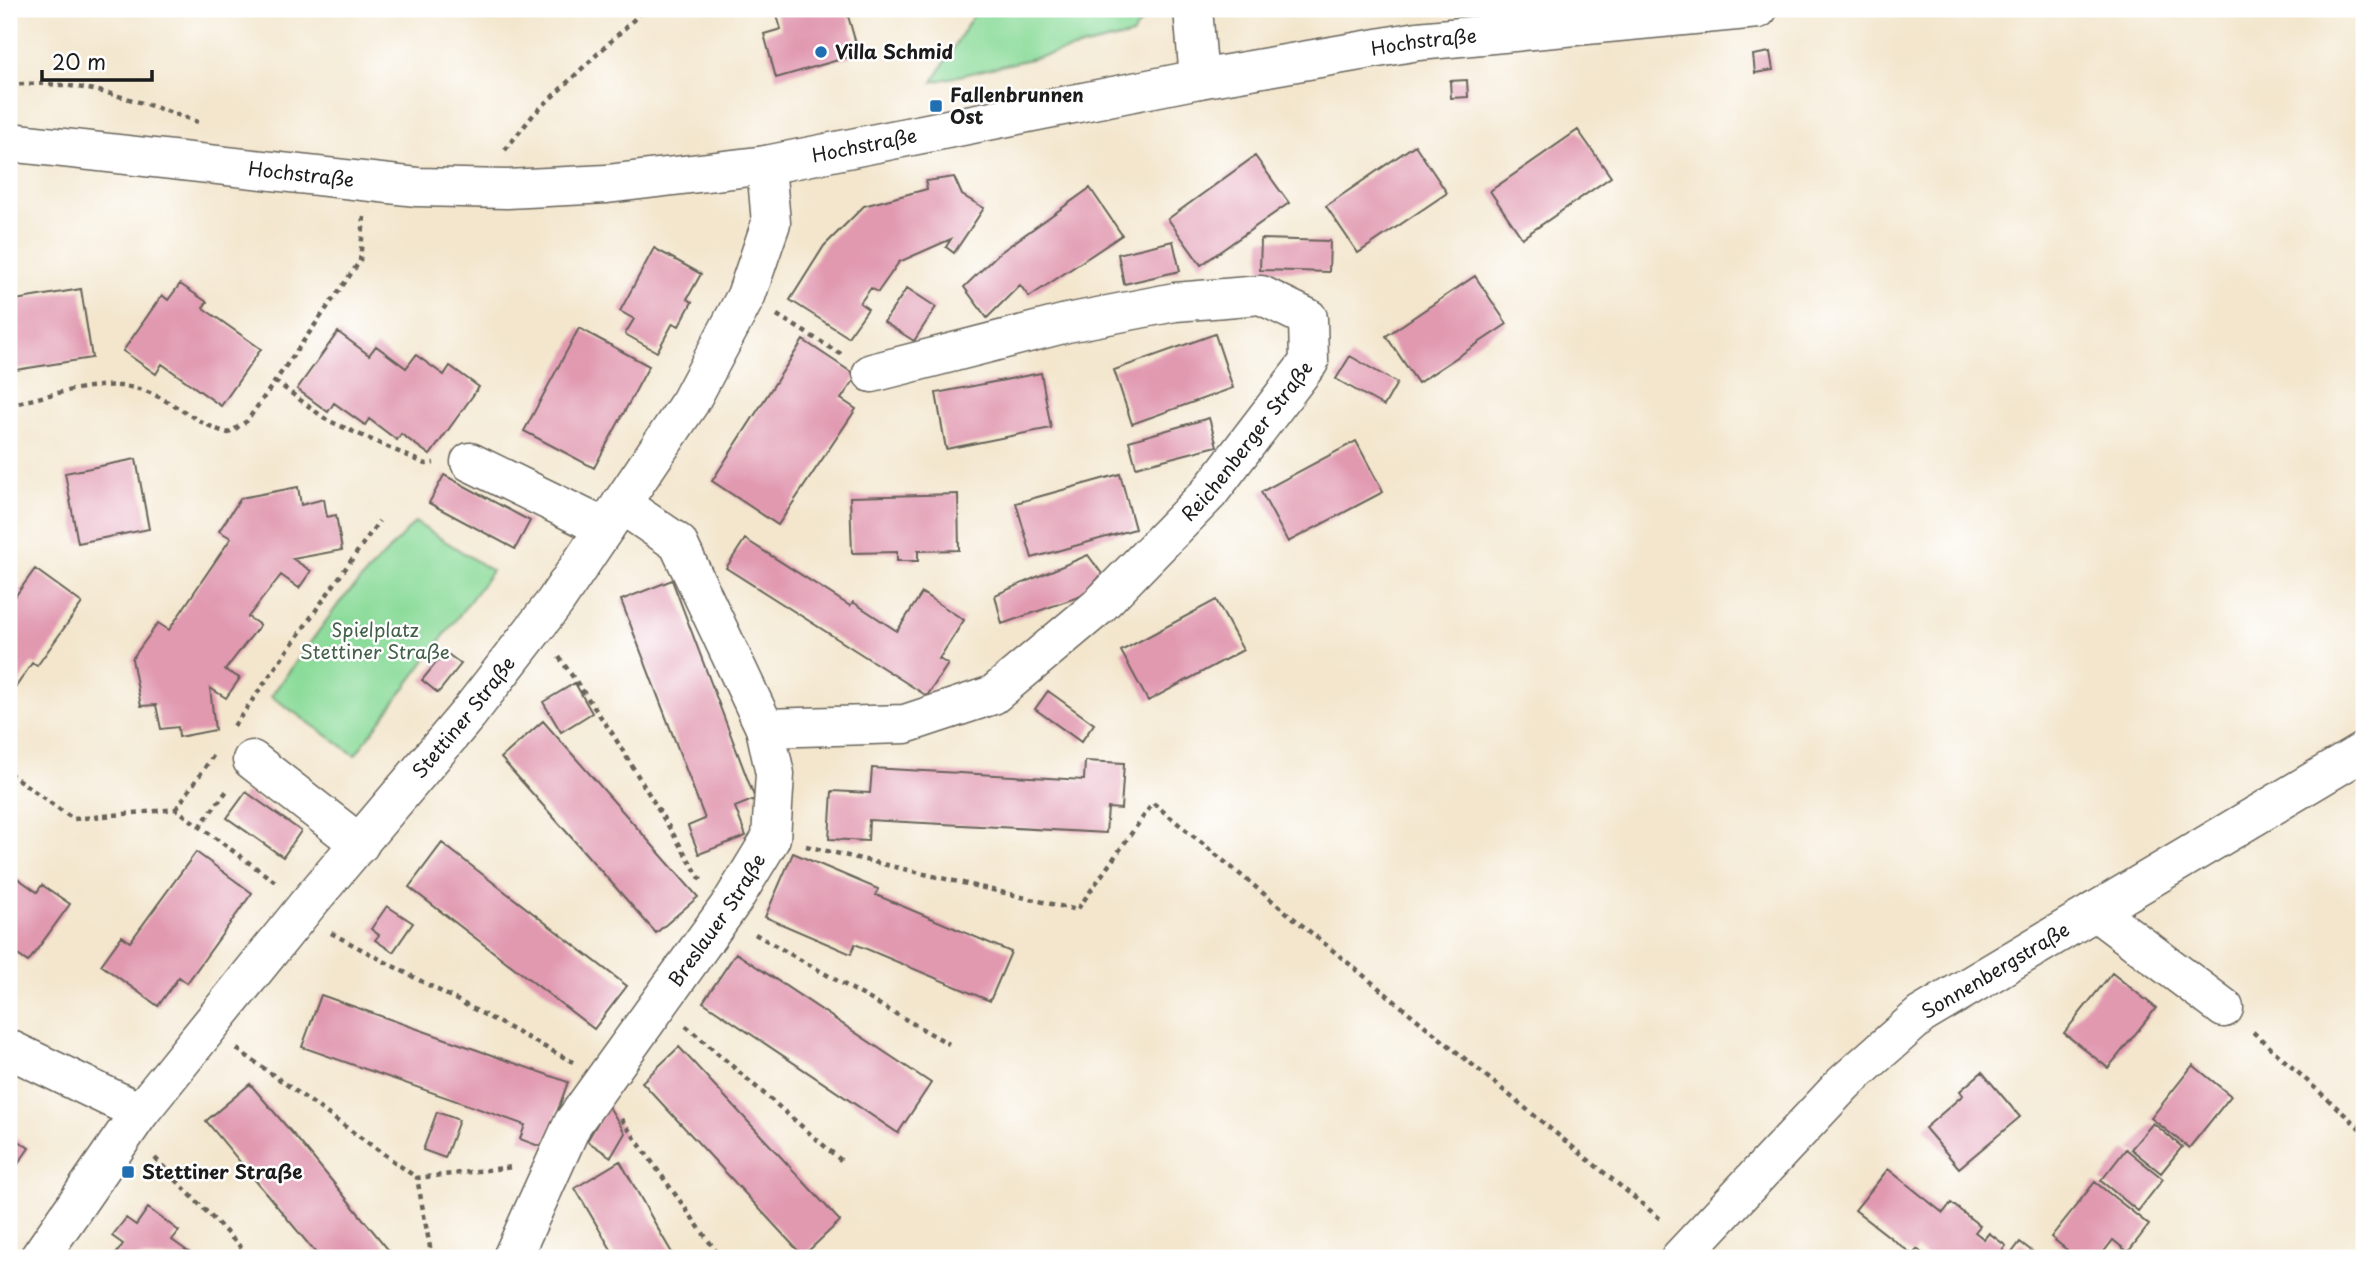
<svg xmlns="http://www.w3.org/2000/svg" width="2373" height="1267" font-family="'Playpen Sans',sans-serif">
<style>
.green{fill:#8bdb9a;stroke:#547c5b;stroke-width:2}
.building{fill:#e199b0}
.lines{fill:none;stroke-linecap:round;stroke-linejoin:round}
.minor-casing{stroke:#67635a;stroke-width:41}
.major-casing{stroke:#67635a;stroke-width:41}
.path{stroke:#67635a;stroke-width:4.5;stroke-dasharray:5 5;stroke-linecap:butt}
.minor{stroke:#fff;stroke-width:38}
.major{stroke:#fff;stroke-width:38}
.poi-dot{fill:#1f6fb2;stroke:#fff;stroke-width:2.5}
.labels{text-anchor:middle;stroke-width:5;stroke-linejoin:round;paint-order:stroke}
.street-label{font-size:19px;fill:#1c1c1c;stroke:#fff}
.poi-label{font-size:19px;font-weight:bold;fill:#1c1c1c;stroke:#fff;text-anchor:start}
.park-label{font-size:19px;fill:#435f48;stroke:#fff}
</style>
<rect width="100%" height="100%" fill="#fff"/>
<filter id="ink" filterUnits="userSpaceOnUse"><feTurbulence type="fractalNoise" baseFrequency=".0143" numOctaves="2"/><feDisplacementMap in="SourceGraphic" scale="14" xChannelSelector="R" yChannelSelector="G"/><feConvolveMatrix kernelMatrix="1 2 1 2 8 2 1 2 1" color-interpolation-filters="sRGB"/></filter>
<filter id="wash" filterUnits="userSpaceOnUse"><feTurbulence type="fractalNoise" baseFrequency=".00686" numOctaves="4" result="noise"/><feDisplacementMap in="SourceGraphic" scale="28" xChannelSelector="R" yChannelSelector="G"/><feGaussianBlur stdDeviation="1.57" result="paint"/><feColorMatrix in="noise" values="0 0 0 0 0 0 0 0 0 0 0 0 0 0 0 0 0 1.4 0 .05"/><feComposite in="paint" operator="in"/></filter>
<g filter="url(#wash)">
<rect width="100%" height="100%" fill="#f3e6cd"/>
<path class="green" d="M977 9H1150L1132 35 933 82Z
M415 522 492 571 355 755 271 696 340 602Z"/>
<g id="blocks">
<path class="building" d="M775 9H846L859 54 776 78 764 34 781 29Z
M1770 52 1773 70 1755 73 1753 55Z
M1467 80 1468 97 1451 98 1450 81Z
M1578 130 1611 177 1522 238 1490 191Z
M1415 145 1447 193 1358 253 1326 206Z
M1255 156 1289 203 1201 265 1168 219Z
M954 177 962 195 984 208 954 253 946 247 951 239 899 262 878 292 871 288 860 303 868 309 848 337 790 300 824 246 864 206 927 189 926 181Z
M1090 188 1122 235 1029 297 1020 285 987 318 964 287 998 254Z
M1261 239 1330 241 1329 272 1260 270Z
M1173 241 1180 271 1124 284 1118 254Z
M654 248 701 274 687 299 692 302 679 326 673 323 657 352 625 334 634 319 620 311Z
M1475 276 1507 324 1418 383 1386 336Z
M180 284 207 302 203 308 261 349 221 406 162 364 156 374 123 351 162 295 168 300Z
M907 288 936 307 914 341 884 322Z
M81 289 92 358 9 371V301Z
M579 328 649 366 594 468 524 431Z
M338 332 369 355 376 346 406 368 416 355 444 375 450 366 479 387 430 455 401 434 397 440 369 419 365 425 334 403 328 412 297 389Z
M1215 334 1233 388 1132 424 1114 370Z
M803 340 857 376 841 399 856 409 778 525 712 481Z
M1350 356 1397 383 1384 406 1336 379Z
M1041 373 1051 428 946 449 936 393Z
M1209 418 1217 446 1136 467 1129 441Z
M1356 441 1383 492 1288 542 1261 492Z
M136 459 149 529 78 543 65 473Z
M1120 474 1135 529 1032 558 1016 503Z
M444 475 530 521 515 549 429 503Z
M298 487 301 505 324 499 327 517 336 515 342 550 293 559 311 571 299 588 281 575 248 617 260 625 225 670 240 678 226 698 210 688 215 730 179 737 178 727 161 729 156 705 141 706 132 659 158 623 169 630 199 585 231 538 219 531 241 498Z
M958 494 959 550 918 551V561H897V552L852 553 850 497Z
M745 539 850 606 853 602 897 631 922 593 964 620 939 659 948 664 927 696 726 568Z
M1088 555 1102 574 1084 595 1002 624 995 595Z
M35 569 82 603 37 666 32 663 11 694 9 605Z
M672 580 755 799 735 807 746 836 699 854 688 826 705 819 621 600Z
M1216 600 1243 650 1148 701 1121 651Z
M445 652 461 664 438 693 422 680Z
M575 683 592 713 561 732 543 702Z
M1048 691 1094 724 1081 742 1035 709Z
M543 721 698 897 656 933 501 758Z
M1085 761 1124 763 1121 809 1108 808 1106 833 869 820 868 841 829 839 832 791 870 793 872 768 1084 780Z
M246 792 301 831 283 857 227 818Z
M442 843 627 986 594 1029 409 887Z
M196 852 252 893 187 983 179 977 158 1006 101 965 122 936 130 942Z
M793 853 878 889 876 895 1011 952 990 1001 855 944 851 954 765 917Z
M9 872 37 892 42 885 70 904 28 962 9 949Z
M387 906 413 923 393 952 375 940 379 935 371 929Z
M736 953 931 1083 898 1133 703 1002Z
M2112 973 2156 1008 2108 1068 2064 1033Z
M321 995 568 1082 544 1148 520 1139 525 1125 302 1047Z
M679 1047 840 1221 803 1256 642 1082Z
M2193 1065 2231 1096 2189 1148 2151 1118Z
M1982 1072 2020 1117 1959 1168 1925 1128 1963 1095 1960 1091Z
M250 1084 305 1148 395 1258H320L206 1121Z
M608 1105 625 1133 611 1157 587 1141Z
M437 1112 459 1120 445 1158 423 1150Z
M2153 1123 2182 1147 2161 1173 2131 1149Z
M9 1134 29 1148 9 1177Z
M2126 1149 2163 1179 2138 1211 2101 1181Z
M620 1161 661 1234 675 1258H616L575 1188Z
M1888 1169 1943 1213 1951 1203 1980 1226 1975 1232 1984 1239 1989 1233 2006 1246 1996 1258H1928L1917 1249 1913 1255 1855 1210Z
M2095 1182 2149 1225 2128 1252 2113 1240 2099 1258H2077L2051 1237Z
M148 1208 179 1231 172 1240 197 1258 114 1257 123 1244 112 1236 126 1218 136 1225Z
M2020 1242 2041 1258H2008Z"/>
</g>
</g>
<g filter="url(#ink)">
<use href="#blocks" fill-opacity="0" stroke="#67635a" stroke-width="2"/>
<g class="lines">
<defs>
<g id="minor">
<path d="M1193 9 1199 79"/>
<path d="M470 462 605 528"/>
<path id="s1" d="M765 728 905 724 993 695 1098 607 1209 493 1309 362 1308 318 1261 295 1175 302 1067 323 872 373"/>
<path d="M252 760 360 844"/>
<path d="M2095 911 2224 1008"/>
<path d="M9 1049 140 1112"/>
<path id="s2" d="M39 1258 140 1112 307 905 468 714 555 602 690 402 746 296 771 223 766 165"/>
<path id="s3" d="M512 1258 573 1123 732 902 771 838 775 774 765 728 678 543 621 504"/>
<path id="s4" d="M1680 1258 1844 1083 1921 1015 2364 751"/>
</g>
<g id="major">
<path id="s5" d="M9 142 417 187 507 189 607 184 766 165 1199 79 1418 41 1758 9"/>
</g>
</defs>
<use href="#minor" class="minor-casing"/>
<use href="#major" class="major-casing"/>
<path class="path" d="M9 85C77 78 135 100 198 122
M505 150 534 114 645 9
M777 315 841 354
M275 381 327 420 426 464 434 463
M9 405C50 396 101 377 142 390 173 400 197 425 229 433L247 421 360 261 364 217
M559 657 612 733 701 880
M234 726 379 521
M9 773 73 819 176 809 278 884
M176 809 213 756
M199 827 229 788
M806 846 1077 910 1153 803 1663 1221
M331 933 573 1062
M755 934 949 1044
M686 1026 844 1163
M2253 1032 2364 1132
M237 1049 417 1178
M621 1119 721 1258
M155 1158 251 1258
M432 1258 417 1178 513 1167"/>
<use href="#minor" class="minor"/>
<use href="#major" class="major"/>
</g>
</g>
<g class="poi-dot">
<circle cx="821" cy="52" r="7"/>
<rect x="929" y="99" width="14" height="14" rx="3.5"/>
<rect x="121" y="1165" width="14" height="14" rx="3.5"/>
</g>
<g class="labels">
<g class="street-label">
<text dy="7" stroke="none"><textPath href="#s5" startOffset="1430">Hochstraße</textPath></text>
<text dy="7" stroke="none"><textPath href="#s5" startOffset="861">Hochstraße</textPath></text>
<text dy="7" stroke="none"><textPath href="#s5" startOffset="294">Hochstraße</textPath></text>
<text dy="7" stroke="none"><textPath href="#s1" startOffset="593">Reichenberger Straße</textPath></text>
<text dy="7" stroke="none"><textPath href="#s2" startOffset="688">Stettiner Straße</textPath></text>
<text dy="7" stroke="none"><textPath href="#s3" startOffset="397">Breslauer Straße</textPath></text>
<text dy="7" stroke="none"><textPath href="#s4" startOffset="429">Sonnenbergstraße</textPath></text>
</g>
<g class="poi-label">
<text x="835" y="59">Villa Schmid</text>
<text x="950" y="102">Fallenbrunnen<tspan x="950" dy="22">Ost</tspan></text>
<text x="142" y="1179">Stettiner Straße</text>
</g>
<g class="park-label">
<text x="375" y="637">Spielplatz<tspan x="375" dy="22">Stettiner Straße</tspan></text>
</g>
</g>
<rect width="2373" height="1267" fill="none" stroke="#fff" stroke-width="35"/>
<path d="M42 70v10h110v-10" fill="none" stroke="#1c1c1c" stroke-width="3.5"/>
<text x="52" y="70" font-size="21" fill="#1c1c1c" stroke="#ffffff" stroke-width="5" paint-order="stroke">20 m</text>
</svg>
